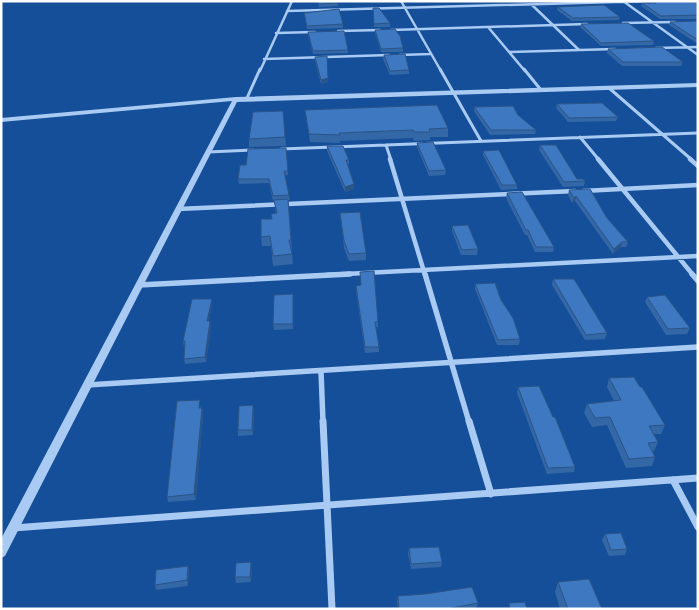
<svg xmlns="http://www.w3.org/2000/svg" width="699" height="610" font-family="Ubuntu,sans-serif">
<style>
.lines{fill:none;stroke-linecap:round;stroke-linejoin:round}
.minor-far4{stroke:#a9caf2;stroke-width:2.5}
.minor-far3{stroke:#a9caf2;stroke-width:3}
.minor-far2{stroke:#a9caf2;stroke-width:4.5}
.minor-far1{stroke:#a9caf2;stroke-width:5.5}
.minor{stroke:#a9caf2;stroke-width:7}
.tertiary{fill:#a9caf2;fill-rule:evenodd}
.wall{fill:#3467a6}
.shaded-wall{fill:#2b5487}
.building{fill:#3d78c1;stroke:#2b5487}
</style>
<rect width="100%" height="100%" fill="#154f99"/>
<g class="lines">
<path class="minor-far4" d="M401 1 441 71
M623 1 698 55
M532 5 579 50
M287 11 651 1
M623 23 675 22
M488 27 525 71
M391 30 587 24
M338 31 380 30
M276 33 315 32
M656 48 698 47
M510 52 615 49
M400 55 430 54
M264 59 389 55
M260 71 292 1"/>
<path class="minor-far3" d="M440 69 481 141
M524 69 541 90
M609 88 692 160
M247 98 260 69
M580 137 599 160
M386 145 391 160
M281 149 698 133
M208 152 253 150"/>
<path class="minor-far2" d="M390 159 425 275
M598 159 693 275
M690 159 698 166
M583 191 698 185
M178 209 575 191
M326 275 698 256"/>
<path class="minor-far1" d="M425 274 469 422
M692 274 698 281
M139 285 350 274
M321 371 323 422
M87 385 698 347"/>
<path class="minor" d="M323 421 332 609
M469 421 491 494
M673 480 698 527
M13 528 698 478"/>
<path class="tertiary" d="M698 83V87L237 102 5 556 1 558V539L232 101 1 122V118L236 97Z"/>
</g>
<path class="wall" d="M318 1H337L338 6 319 7Z
M653 1H698V19H660L641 6 642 3H652Z
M558 7 620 17 619 20 572 21 557 10Z
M373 8 390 23V27H374Z
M304 13 343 24V28L307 29Z
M698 21V44L669 25 670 22Z
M581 24 654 41 653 45 601 46 580 27Z
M375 30 403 48V52H381L375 33Z
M308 32 348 50V53L313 54 308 35Z
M608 49 683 62 681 66H622L607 53Z
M384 55 409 70V74L390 75 383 59Z
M315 57 328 82 321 84 315 61Z
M557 104 618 117 616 121 568 122 556 108Z
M474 107 518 115 536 130 535 134 490 135 474 111Z
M305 110 448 128V137H430V140L414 141 413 138 340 141V143L310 142 306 118Z
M283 111 286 146 249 147V139Z
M417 143 446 170 445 175 429 176 417 147Z
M540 145 577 179 585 181 584 186 563 187 539 150Z
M327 146 349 160V164H348L354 184V189L345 192 327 151Z
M286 148 288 175H285L290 200H288L293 264 273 266 271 246H262L261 237 272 219 276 214 274 200 273 201 269 183 239 184 238 179 246 165Z
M483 151 517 185V189L501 190 483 155Z
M569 190 607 218 628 242 626 247H621L613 254 575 201 572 203 568 195Z
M507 193 554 247 553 252H535L527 235H525L506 198Z
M340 213 366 253V260L349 261 344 248Z
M452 226 478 249 477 255H461L452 231Z
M360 272 378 322V327H376L379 347V352L365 353 356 291V286L361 285Z
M553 279 607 333 605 339 585 340 552 285Z
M475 284 501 300 520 339 519 345H497L475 289Z
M293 294V329L274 330 273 324Z
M647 297 690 328 687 334 666 335 645 302Z
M212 304 209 321H210L211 327 206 362 185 364 184 359 185 347H184L183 341Z
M609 378 640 387 665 425 661 434H653L658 442 654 451H652L655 457 652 466 626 468 607 425 592 427 584 413 587 404 614 401 607 387Z
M518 387 575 467 574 472 547 474 517 393Z
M253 405 254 411 253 435 238 436V430Z
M201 406 203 413 196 500 168 502 167 497Z
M605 534 627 549 625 555 609 556 602 540Z
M409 548 442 562 441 567 411 569 408 554Z
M251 562 252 567 251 582 236 583 235 577Z
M188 566 189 571 188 586 156 590 155 585Z
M558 582 602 609H560L555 592Z
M398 596 478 603 476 609H398L397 602Z"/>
<path class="shaded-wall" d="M328 78V82L321 84V80Z
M354 184V189L345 192V187Z
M576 196 575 201 572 203 574 198Z
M622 242 621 247 613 254 614 249Z
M212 299V304L208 327 207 321Z
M210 321 211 327 206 362 205 357Z
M253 405 254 411 253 435 252 430Z
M202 408 203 413 196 500 194 494Z
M251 562 252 567 251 582 250 577Z
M188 566 189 571 188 586 187 580Z"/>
<path class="building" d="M318 1H337L338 3 319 4Z
M654 1H698V15L661 16 642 3H656Z
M604 5 620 17 573 18 558 7Z
M373 8H379L390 23 374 24Z
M339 9 343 24 307 26 304 13Z
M698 21V40L670 22Z
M628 23 654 41 601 43 581 24Z
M395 29 400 36 403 48 381 49 375 30Z
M344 31 348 50 313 51 308 32Z
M662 47 683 62H623L608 49Z
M405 54 409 70 390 71 384 55Z
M327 56 328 78 321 80 315 57Z
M602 103 618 117 569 118 557 104Z
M437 105 448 128 429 129 430 132H414L413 130 339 133 340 135 309 134 305 110Z
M513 106 518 115 536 130H491L474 107Z
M283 111 285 137 249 139 253 112Z
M433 142 446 170 429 171 417 143Z
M540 145H556L577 179H583L585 181 564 182Z
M327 146H343L349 160H346L354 184 345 187Z
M286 148 288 171H284L289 195 273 196 269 179H238L240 165H246L248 149Z
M499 150 517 185H502L483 151Z
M590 189 607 218 628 242H622L614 249 576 196 574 198 569 190Z
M522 192 554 247H536L528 230H526L507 193Z
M288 199 291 240H289L292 254 273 256 270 236 261 237V219H272L271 214 277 213 274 200Z
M360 212 366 253 349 254 344 241 340 213Z
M468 225 478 249 462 250 452 226Z
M374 271 378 322H375L379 347H365L356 286 361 285 360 272Z
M553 279H574L607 333 586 335Z
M495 283 501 300 513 318 520 339 498 340 475 284Z
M293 294V324H273L274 295Z
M665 295 690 328 668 329 647 297Z
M192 299H212L207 321H210L205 357 184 359 185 341H183Z
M634 377 640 387H642L665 425 649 426 658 442 648 443 655 457 629 459 610 417 595 418 587 404 621 400 609 378Z
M539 386 553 417H555L575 467 548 468 518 387Z
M200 400 199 408H202L194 494 167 497 177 401Z
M253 405 252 430H238L239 406Z
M621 533 627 549 611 550 605 534Z
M439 547 442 562 411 564 409 548Z
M251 562 250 577H235L236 563Z
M188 566 187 580 155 585 156 570Z
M589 579 602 609H568L558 582Z
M472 587 478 603 452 608 453 609H399L398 596 425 594Z
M525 602 527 609H510L509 603Z"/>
<rect width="699" height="610" fill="none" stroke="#ffffff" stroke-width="5"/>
</svg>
